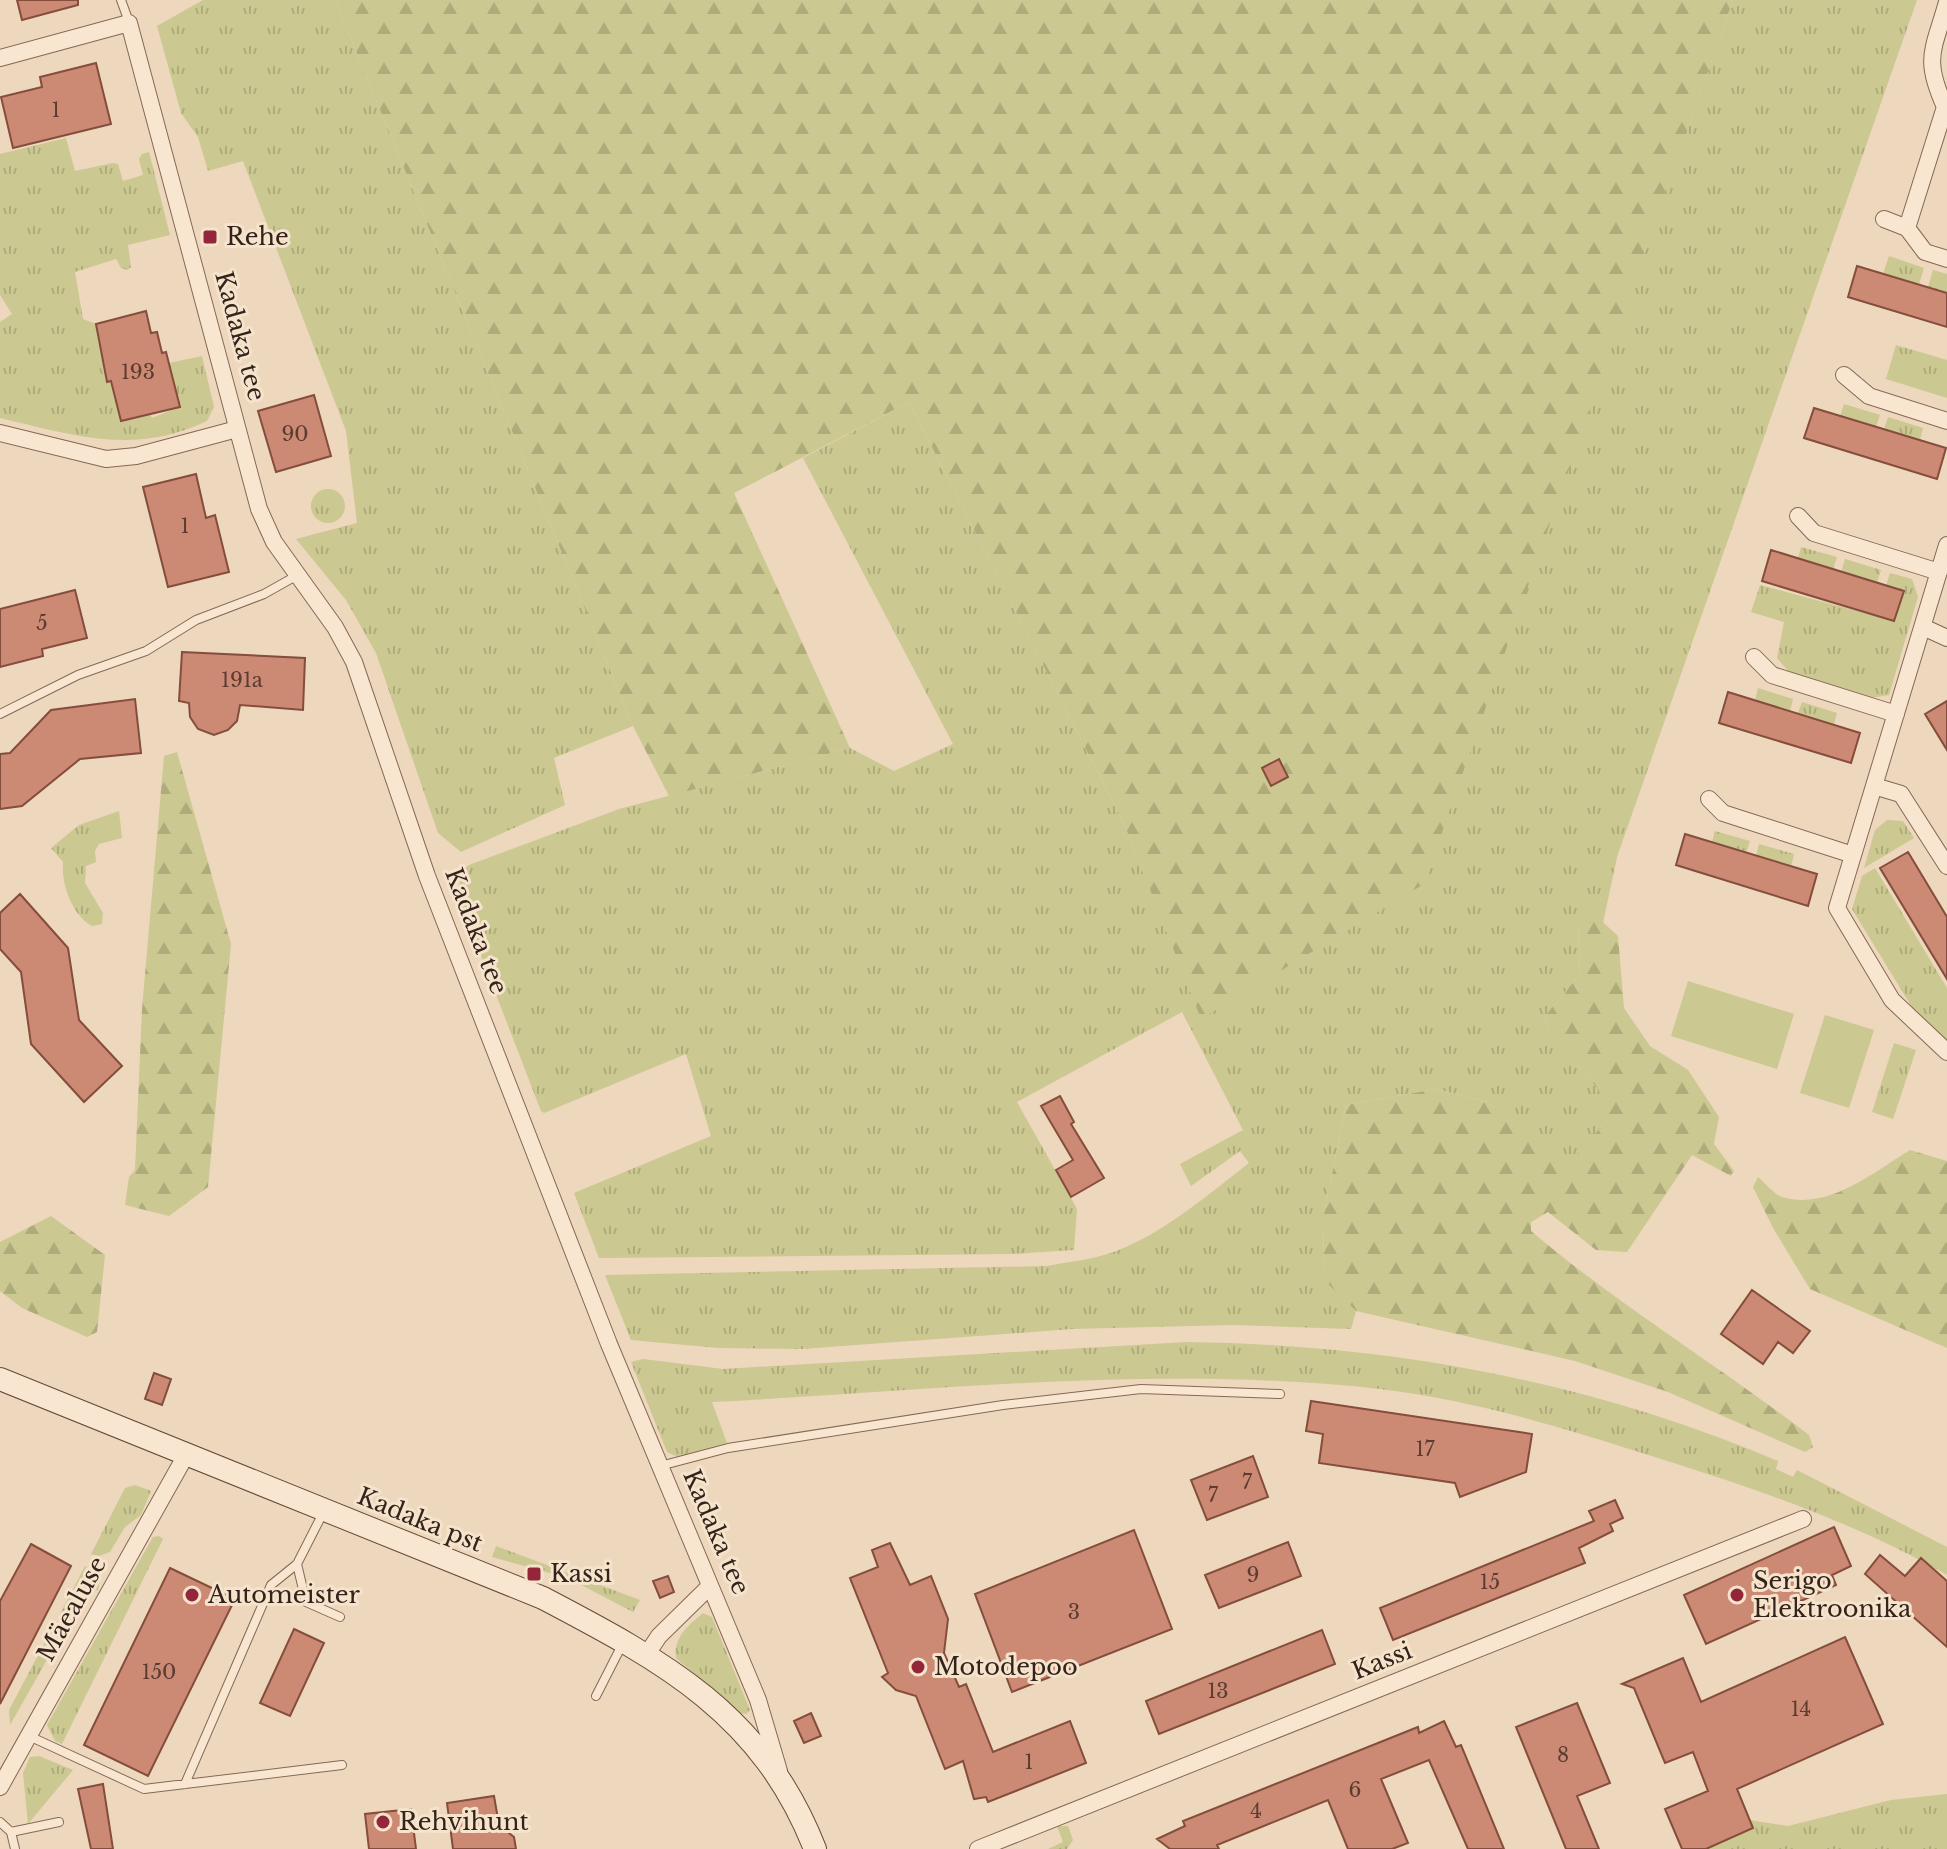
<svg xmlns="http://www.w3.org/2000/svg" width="1947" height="1849" font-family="'Libre Baskerville',serif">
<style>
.grass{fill:url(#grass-tufts)}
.forest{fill:url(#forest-firs)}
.garden{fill:#cbc891}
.building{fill:#cc8973;stroke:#844d3c;stroke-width:2}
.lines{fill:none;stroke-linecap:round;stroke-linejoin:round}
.lane-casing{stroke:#856856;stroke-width:10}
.street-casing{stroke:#856856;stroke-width:18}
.secondary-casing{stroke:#66493a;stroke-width:24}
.lane{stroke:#f8e6d0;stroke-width:8}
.street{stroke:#f8e6d0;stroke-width:16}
.secondary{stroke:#f8e6d0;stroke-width:22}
.poi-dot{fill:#932739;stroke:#f5e3cc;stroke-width:3}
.labels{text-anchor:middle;stroke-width:6;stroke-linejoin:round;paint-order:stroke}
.number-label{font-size:20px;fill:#5a3c31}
.poi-label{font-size:24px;fill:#34231b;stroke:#f5e3cc;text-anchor:start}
.street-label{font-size:24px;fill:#34231b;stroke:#f5e3cc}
</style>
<defs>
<pattern id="grass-tufts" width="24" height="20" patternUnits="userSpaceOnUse" patternTransform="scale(2)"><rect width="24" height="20" fill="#cbc891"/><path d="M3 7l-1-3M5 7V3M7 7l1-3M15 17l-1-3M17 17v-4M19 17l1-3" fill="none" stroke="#afac7c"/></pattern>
<pattern id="forest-firs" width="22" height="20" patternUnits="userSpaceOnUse" patternTransform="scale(2)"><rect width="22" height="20" fill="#cbc891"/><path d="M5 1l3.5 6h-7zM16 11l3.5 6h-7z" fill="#afac7c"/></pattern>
</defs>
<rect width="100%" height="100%" fill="#edd7bd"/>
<path class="grass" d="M203 0H335L633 726 554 758 565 805 461 852 438 833 376 653 346 600 296 539 357 523 346 431 243 161 208 171 198 137 181 113 157 26Z
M1733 0H1917L1617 857 1603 923 1596 916 1578 922 1580 974 1545 1016 1551 1034 1607 1100V1120L1572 1161 1487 1102 1436 1089 1346 1105 1324 1214 1323 1278 1356 1311 1351 1329 1232 1325 1072 1329 802 1349 719 1348 631 1340 605 1275 1047 1266C1073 1261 1101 1259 1126 1247 1171 1227 1210 1193 1249 1163L1240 1151 1191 1186 1180 1164 1243 1130 1182 1012 1017 1102 1077 1209 1074 1250 1010 1254 599 1258 574 1193 711 1136 686 1054 544 1113 541 1111 458 896 461 872 469 865 619 809 850 748 894 771 953 744 803 458 909 402 1124 824 1201 1018 1423 884Z
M66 138 75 171 113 163 118 164 123 181 143 175 139 159 142 154 149 152 170 235 128 245 131 267 127 270 121 268 116 259 75 272 83 319 96 324 106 382 111 381 121 421 150 414 152 418 179 407 169 363 202 356 214 407 207 421C134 456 73 435 0 418V322L12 314 0 295V154Z
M1889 256 1924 268 1919 284 1883 274Z
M1933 270 1947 274V293L1928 287Z
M1896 345 1947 360V398L1886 379Z
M1844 404 1880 415 1876 427 1840 416Z
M1888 417 1923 428 1920 440 1884 429Z
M311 506a17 17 0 1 1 34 0a17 17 0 1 1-34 0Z
M1801 547 1837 557 1833 569 1798 558Z
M1845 559 1881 570 1877 583 1841 572Z
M1890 573 1912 579 1918 597 1889 695 1871 698 1789 672 1777 658 1784 622 1751 612 1760 585 1894 621 1903 591 1886 585Z
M1758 688 1793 699 1790 711 1755 700Z
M1802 702 1837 713 1834 724 1798 713Z
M119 811 122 838 99 844 95 851 96 862 86 866 85 883 103 913 102 924 92 926C72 915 61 884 63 862L51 848 79 825Z
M1887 820 1903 821 1914 838 1864 868 1875 830Z
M1715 831 1750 841 1746 853 1712 842Z
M1759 844 1794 854 1791 867 1756 856Z
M1875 868 1947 988V1045L1916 1014 1852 909 1862 876Z
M1894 1043 1916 1050 1893 1119 1872 1112Z
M1187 1342C1392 1345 1590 1381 1778 1461L1776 1469 1793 1477 1797 1470 1947 1547V1575C1861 1526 1771 1494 1677 1464 1579 1433 1482 1401 1380 1389 1160 1364 933 1391 712 1402L727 1443 678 1457 667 1452 631 1362 643 1359 723 1369Z
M135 1485 151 1491 141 1515 125 1527 110 1552 99 1556 91 1554 125 1488Z
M159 1536 163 1539 62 1744 55 1741 47 1725 153 1537Z
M496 1546 640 1600 633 1612 568 1578 492 1557Z
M85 1566 95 1572 100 1580 98 1590 88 1593 70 1624 59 1616Z
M703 1613 712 1617 750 1710 746 1714 739 1713 676 1658C673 1637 689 1625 703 1613Z
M54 1625 65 1628 10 1725 9 1710Z
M39 1756 73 1770 28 1824 23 1773 30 1757Z
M1947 1794V1849H1706L1752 1829 1749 1820 1788 1826 1891 1800Z
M1057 1826H1068L1073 1840 1067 1849H1048L1063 1842Z"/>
<path class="forest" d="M335 0H1733L1424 884 1201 1019 1124 824 909 402 734 493 850 748 669 796 633 726Z
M177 752 231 944 208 1187 169 1216 125 1205 129 1177 135 1170 142 1009 164 756Z
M1584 915 1596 916 1618 936 1624 1008 1650 1046 1688 1070 1719 1117 1714 1144 1734 1171 1731 1176 1692 1155 1627 1252 1596 1250 1548 1212 1531 1222V1231C1618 1305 1718 1365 1809 1435L1813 1447 1805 1452 1668 1392 1575 1361 1356 1311 1323 1279 1324 1214 1346 1105 1436 1089 1487 1102 1572 1160 1607 1120V1100L1551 1034 1545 1016 1580 974 1578 922Z
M1910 1150 1947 1161V1348L1810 1289 1773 1228 1753 1187 1758 1177C1765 1183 1774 1194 1782 1197 1828 1211 1874 1172 1910 1150Z
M51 1216 105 1255 97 1332 87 1337 22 1308 0 1291V1242Z"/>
<path class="garden" d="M1688 981 1794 1014 1777 1069 1671 1036Z
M1825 1015 1874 1030 1849 1108 1800 1093Z"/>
<path class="building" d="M17 0H78V5L22 20Z
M96 63 111 124 13 148 1 97 42 87 40 77Z
M1857 266 1947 293V327L1848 297Z
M146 311 151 333 157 332 162 353 166 352 180 407 121 421 111 381 107 382 96 324Z
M314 395 331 456 276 472 258 411Z
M1814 408 1946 448 1937 479 1804 438Z
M196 474 206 518 215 515 229 572 168 587 143 487Z
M1771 550 1904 591 1894 621 1762 581Z
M75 590 87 638 42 649 43 656 0 667V609Z
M182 652 305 658 303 710 240 705 237 721 228 730 214 735 198 729 190 717 189 703 179 701Z
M1728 692 1860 733 1851 763 1719 723Z
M135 699 141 753 80 759 22 806 0 809V754L10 753 51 710Z
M1947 701V750L1925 714Z
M1279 759 1288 777 1271 786 1262 768Z
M1685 834 1817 874 1808 906 1676 865Z
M1908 852 1947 917V979L1880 868Z
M20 894 68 948 79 1020 122 1066 84 1102 31 1044 21 972 0 949V913Z
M1060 1096 1074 1122 1071 1124 1104 1178 1071 1197 1056 1170 1073 1160 1041 1106Z
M1752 1290 1810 1331 1793 1353 1778 1342 1763 1364 1721 1334Z
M154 1373 171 1379 162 1405 145 1399Z
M1311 1401 1532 1434 1526 1472 1460 1497 1455 1483 1319 1463 1323 1434 1306 1431Z
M1253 1456 1268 1497 1207 1520 1191 1480Z
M1615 1500 1623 1518 1610 1524 1613 1531 1579 1548 1585 1563 1393 1640 1380 1608 1594 1521 1589 1511Z
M1834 1527 1851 1566 1832 1575 1836 1585 1706 1644 1684 1595Z
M1134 1530 1172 1629 1012 1692 975 1594Z
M1288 1542 1301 1576 1219 1608 1205 1575Z
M890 1543 910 1585 931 1576 948 1619 944 1653 959 1687 966 1684 993 1752 1070 1721 1086 1763 988 1802 986 1797 974 1799 963 1761 945 1769 916 1696 896 1690 882 1677 888 1673 850 1578 878 1567 872 1550Z
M31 1544 71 1566 0 1704V1601Z
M1880 1555 1905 1576 1921 1558 1947 1581V1647L1865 1574Z
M170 1568 235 1599 148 1776 84 1745Z
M668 1576 674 1592 660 1598 653 1581Z
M294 1629 324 1643 290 1716 260 1703Z
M1322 1630 1335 1664 1159 1734 1146 1701Z
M1845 1637 1883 1724 1737 1789 1753 1828 1706 1849H1682L1665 1809 1708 1791 1693 1752 1665 1763 1634 1688 1622 1684 1683 1658 1701 1702Z
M1577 1703 1610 1783 1577 1796 1599 1849H1566L1516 1727Z
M811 1713 821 1736 804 1743 794 1721Z
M1444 1721 1456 1747 1461 1745 1504 1849H1468L1429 1760 1381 1779 1408 1843 1392 1849H1348L1328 1800 1217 1845 1219 1849H1170L1157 1839 1185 1826 1183 1821 1418 1727 1419 1733Z
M103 1784 113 1849H91L78 1789Z
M494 1796 499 1825 514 1837 516 1849H453L447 1803Z
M411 1809 416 1849H369L365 1814Z"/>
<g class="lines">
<defs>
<path id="lane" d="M121 0 129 22
M0 714 78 675 146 651 196 620 264 594 296 576
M660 1466 728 1448 1003 1405 1141 1389 1280 1394
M297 1564 306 1602 340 1617
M596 1696 622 1645
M29 1736 144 1789 342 1765
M185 1784 271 1585 297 1564 324 1511
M0 1822 11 1832 15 1849
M11 1832 59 1822"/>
<path id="street" d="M0 58 129 23 259 509 274 542 335 627 354 662 427 876 609 1344 758 1700 779 1771
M1884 219 1907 228 1925 252 1947 259
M1907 228 1945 107C1923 58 1933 52 1947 2
M1844 375 1869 396 1947 421
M0 433 106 459 136 456 237 429
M1798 516 1814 533 1939 572
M1947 545 1837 908 1892 1000 1947 1052
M1923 627 1947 638
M1754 657 1772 675 1896 714
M1874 786 1901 794 1947 866
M1709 799 1723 813 1853 855
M647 1654 659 1636 710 1586
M0 1787 186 1455
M978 1849 1803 1519"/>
<path id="secondary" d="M0 1379 543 1598C665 1662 762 1714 815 1849"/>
</defs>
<use href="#lane" class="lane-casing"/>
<use href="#street" class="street-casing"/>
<use href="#secondary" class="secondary-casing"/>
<use href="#lane" class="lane"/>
<use href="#street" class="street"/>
<use href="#secondary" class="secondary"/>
</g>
<g class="poi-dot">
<rect x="202" y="229" width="16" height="16" rx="4"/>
<rect x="526" y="1566" width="16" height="16" rx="4"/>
<circle cx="192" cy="1595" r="8"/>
<circle cx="1737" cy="1595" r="8"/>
<circle cx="918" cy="1667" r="8"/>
<circle cx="383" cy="1822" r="8"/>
</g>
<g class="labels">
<g class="number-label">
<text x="56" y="117">1</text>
<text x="138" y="379">193</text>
<text x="295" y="441">90</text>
<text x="185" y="533">1</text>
<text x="42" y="630">5</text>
<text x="242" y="687">191a</text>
<text x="1425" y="1456">17</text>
<text x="1247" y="1489">7</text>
<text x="1213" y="1502">7</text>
<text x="1253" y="1582">9</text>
<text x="1490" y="1589">15</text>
<text x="1074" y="1619">3</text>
<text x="159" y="1679">150</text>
<text x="1218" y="1698">13</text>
<text x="1801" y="1716">14</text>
<text x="1563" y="1762">8</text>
<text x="1029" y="1769">1</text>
<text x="1355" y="1797">6</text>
<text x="1256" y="1818">4</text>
</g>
<g class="poi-label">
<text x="226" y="245">Rehe</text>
<text x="550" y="1582">Kassi</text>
<text x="1753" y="1589">Serigo<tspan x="1753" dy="28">Elektroonika</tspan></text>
<text x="208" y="1603">Automeister</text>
<text x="934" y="1675">Motodepoo</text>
<text x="399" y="1830">Rehvihunt</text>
</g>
<g class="street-label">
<text transform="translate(240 336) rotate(75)" y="8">Kadaka tee</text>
<text transform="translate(476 931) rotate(69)" y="8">Kadaka tee</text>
<text transform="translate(420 1520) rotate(22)" y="8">Kadaka pst</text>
<text transform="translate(716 1532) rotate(67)" y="8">Kadaka tee</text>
<text transform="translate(72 1609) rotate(-61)" y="8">Mäealuse</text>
<text transform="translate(1382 1661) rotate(-22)" y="8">Kassi</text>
</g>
</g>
</svg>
